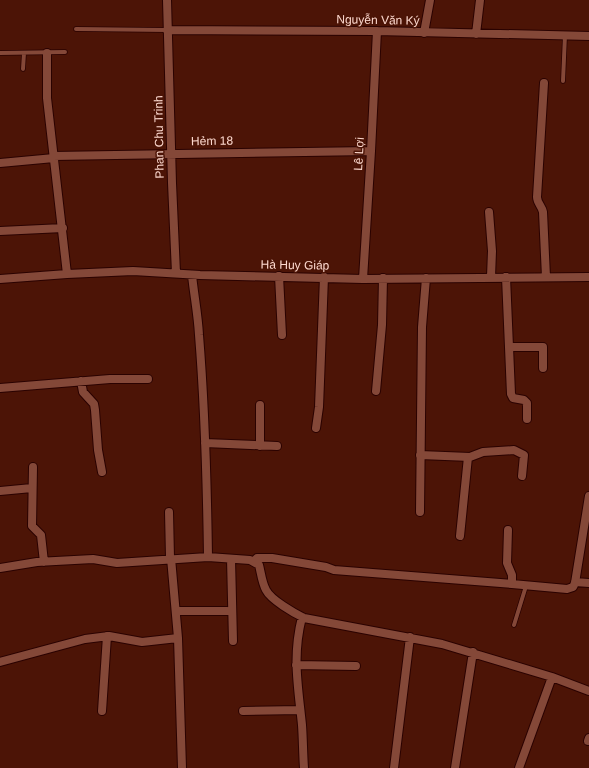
<svg xmlns="http://www.w3.org/2000/svg" width="589" height="768" font-family="Arial,sans-serif">
<style>
.lines{fill:none;stroke-linecap:round;stroke-linejoin:round}
.service-casing{stroke:#2a0200;stroke-width:5.5}
.minor-casing{stroke:#2a0200;stroke-width:10}
.service{stroke:#844838;stroke-width:4}
.minor{stroke:#844838;stroke-width:8}
.labels{text-anchor:middle;stroke-width:3;stroke-linejoin:round;paint-order:stroke}
.street-label{font-size:12px;fill:#fcd8ce;stroke:#4c1406}
</style>
<rect width="100%" height="100%" fill="#4c1406"/>
<g class="lines">
<defs>
<path id="service" d="M76 29 167 30
M0 53 65 52
M23 69 24 53
M563 81 565 35
M514 625 526 586"/>
<path id="minor" d="M167 0 172 183 176 273
M167 30 377 31 589 36
M424 33 430 0
M476 34 480 0
M47 53V98L67 274
M544 83 537 197C537 203 542 206 543 212L546 277
M53 156 371 151
M0 163 54 158
M489 212 492 251 491 277
M0 231 63 228
M192 275C194 295 198 315 199 335 205 409 207 483 208 557
M279 276 282 335
M506 277 511 394 513 398 524 400 527 403V419
M0 279 67 274 133 271 200 275 363 279 589 277
M363 279 371 151 377 31
M509 347H543V368
M81 381 83 392 94 404 95 410 98 450 102 472
M0 388 110 379H148
M376 391 382 325 383 278
M316 428 319 407 324 277
M205 443 277 446
M260 446V405
M420 455 470 457 483 452 514 450 524 455 522 476
M33 467 32 526 41 535 44 562
M0 491 32 488
M169 512 170 558
M420 512 422 327 426 278
M460 536 468 457
M171 558 178 638 182 768
M231 559 233 641
M254 561 257 558H272L326 567 334 570 512 584V575L507 563 508 530
M0 568 37 562 93 559 117 563 208 557 250 560 259 565C261 573 262 583 266 590 271 600 294 613 304 618L442 644 552 677 589 691
M575 582 589 583
M512 584 567 589 573 587 575 583 589 496
M176 611H227
M302 617C292 657 298 685 302 725 303 739 303 754 304 768
M0 662 85 639 109 636 142 642 178 638
M296 665 356 666
M102 711 107 636
M243 711 300 710
M588 741 589 738
M394 768 410 637
M455 768 473 652
M519 768 552 677"/>
</defs>
<use href="#service" class="service-casing"/>
<use href="#minor" class="minor-casing"/>
<use href="#service" class="service"/>
<use href="#minor" class="minor"/>
</g>
<g class="labels">
<g class="street-label">
<text transform="translate(378 20) rotate(1)" y="4">Nguyễn Văn Ký</text>
<text transform="translate(159 137) rotate(-91)" y="4">Phan Chu Trinh</text>
<text transform="translate(212 141) rotate(-1)" y="4">Hẻm 18</text>
<text transform="translate(359 154) rotate(-87)" y="4">Lê Lợi</text>
<text transform="translate(295 265) rotate(1)" y="4">Hà Huy Giáp</text>
</g>
</g>
</svg>
